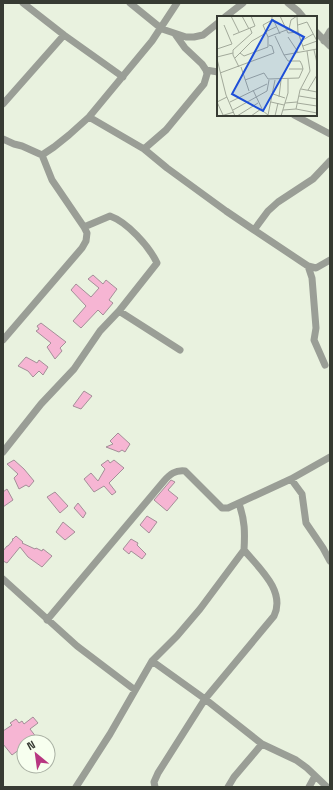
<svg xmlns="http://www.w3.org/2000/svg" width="333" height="790" font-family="'Space Grotesk',sans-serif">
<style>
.building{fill:#f6b5d3;stroke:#a48f98}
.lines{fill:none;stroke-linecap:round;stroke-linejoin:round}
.minor{stroke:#9a9e96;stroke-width:7}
.inset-road{fill:none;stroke:#a2a99a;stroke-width:1}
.view{fill:#1d4ed8;fill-opacity:0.15;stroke:#1d4ed8;stroke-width:2}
.inset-edge{fill:none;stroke:#373b33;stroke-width:2}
</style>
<rect width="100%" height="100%" fill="#e9f2df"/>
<path class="building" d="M93 275 103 284 106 280 117 289 109 300 113 303 103 315 98 310 81 328 73 321 86 306 71 290 76 284 91 297 99 288 88 279Z
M41 323 66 342 60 348 62 351 55 359 47 347 51 343 36 331 39 329 37 326Z
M26 357 37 363 39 360 48 367 43 375 39 371 33 377 28 371 18 366Z
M84 391 92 396 81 409 73 406Z
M118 433 130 444 125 452 122 450 119 452 106 447 113 444 110 441Z
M14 460 24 469 34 481 29 487 26 485 19 489 14 478 18 474 7 464Z
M108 460 110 463 114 460 124 468 109 483 116 492 112 495 104 486 94 492 84 479 91 473 98 481 105 469 101 465Z
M171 480 175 482 168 490 178 498 167 511 154 500Z
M7 489 13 500 3 507V492Z
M55 492 68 506 60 513 47 497Z
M78 503 86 513 83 518 74 508Z
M147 516 157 522 149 533 140 525Z
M63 522 75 532 65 540 56 532Z
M16 536 23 542 22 543 35 549 36 548 42 551 43 549 52 556 42 567 28 557 20 547 7 563 3 561V551L7 546H8L13 540 12 539H13Z
M131 539 138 543 137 545 146 554 142 559 131 551 129 554 123 549Z
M33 717 38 723 30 729 40 742H24V746L12 755 3 744V731L12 725 10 723 16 719 19 723 22 721 24 724Z"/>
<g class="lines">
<path class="minor" d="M23 3 64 35 123 77
M130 3 162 29 186 37H194L203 35 218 23
M288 3 298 11 303 17
M225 17 243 3
M316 32 330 46
M324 41 330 31
M206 70 218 72
M3 104 64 35
M294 115 330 134
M89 117 144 149 167 168 226 211 254 230
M3 139 14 144 22 146 42 155 52 180 84 227 87 233 86 241 82 248 3 340
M144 149 166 130 204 84 207 74 206 70 202 64 185 48 175 34
M42 155 54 147 69 135 89 117 152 41 177 3
M330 161 313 179 278 202 268 211 254 230 308 266 316 268 330 260
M308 266 312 278 316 328 314 340 325 365
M119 311 180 350
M3 452 41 404 74 369 100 331 119 311 157 263C149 246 127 222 110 216L84 227
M291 479 302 494 306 523 323 548 330 561
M3 579 77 646 135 690
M47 620 164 481C170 474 175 470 185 471L222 508H228L291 479 330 457
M152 661 205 699 262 744 296 760 307 768 327 787
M76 787 110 734 152 661 177 636 200 609 244 550
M155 787 154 782 158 773 205 699 274 616C286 591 259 568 244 550 245 533 245 520 239 504
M228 787 234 777 262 744
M309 787 315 776"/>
</g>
<g transform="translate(217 16)">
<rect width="100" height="100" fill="#e9f2df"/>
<path class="inset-road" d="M14 0 22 16M25 0 32 13M63 0 71 17 81 16M80 1 81 16 87 34M56 3 63 18M81 9 90 6 100 25M48 16 59 11M16 19 38 10 34 0M58 20 67 39M51 21 72 13 74 4 80 0M71 21 81 36M84 25 96 18M86 30 100 25M0 33 15 28 7 9M97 34 100 47M23 37 27 40 51 31V21L46 9 55 4V0M0 41 16 37M18 42 35 25 49 17M0 43 9 79 18 100M22 51 16 39V34L35 17 33 12M24 51 32 75M72 53H86L85 49 83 45H71L67 39 100 33M3 57 57 37 55 30 52 29M28 64 47 57 51 63 82 62 86 53M84 73 100 76M36 74 46 95 51 99M91 74 100 59M56 78 68 82M82 80 100 83M62 81 64 64M13 86 50 68M54 86 67 89M68 87 80 86M80 87 100 90M79 93 100 97M16 94 50 75 52 64M66 94 79 93 83 74 93 55 90 35M6 99 0 86 10 81M51 99 58 64M4 100 17 96M20 100 41 87M34 100 44 93M58 100 61 87M64 100 71 77V63"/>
<path class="view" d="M55 4 87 21 46 95 15 78Z"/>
<rect width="100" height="100" class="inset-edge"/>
</g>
<rect width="333" height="790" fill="none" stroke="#373b33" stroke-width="8"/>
<g transform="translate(36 754) rotate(331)"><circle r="19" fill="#f7ffef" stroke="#aab1a4"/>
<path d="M0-3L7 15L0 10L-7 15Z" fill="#b83781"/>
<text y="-6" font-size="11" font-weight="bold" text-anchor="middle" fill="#373b33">N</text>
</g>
</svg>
